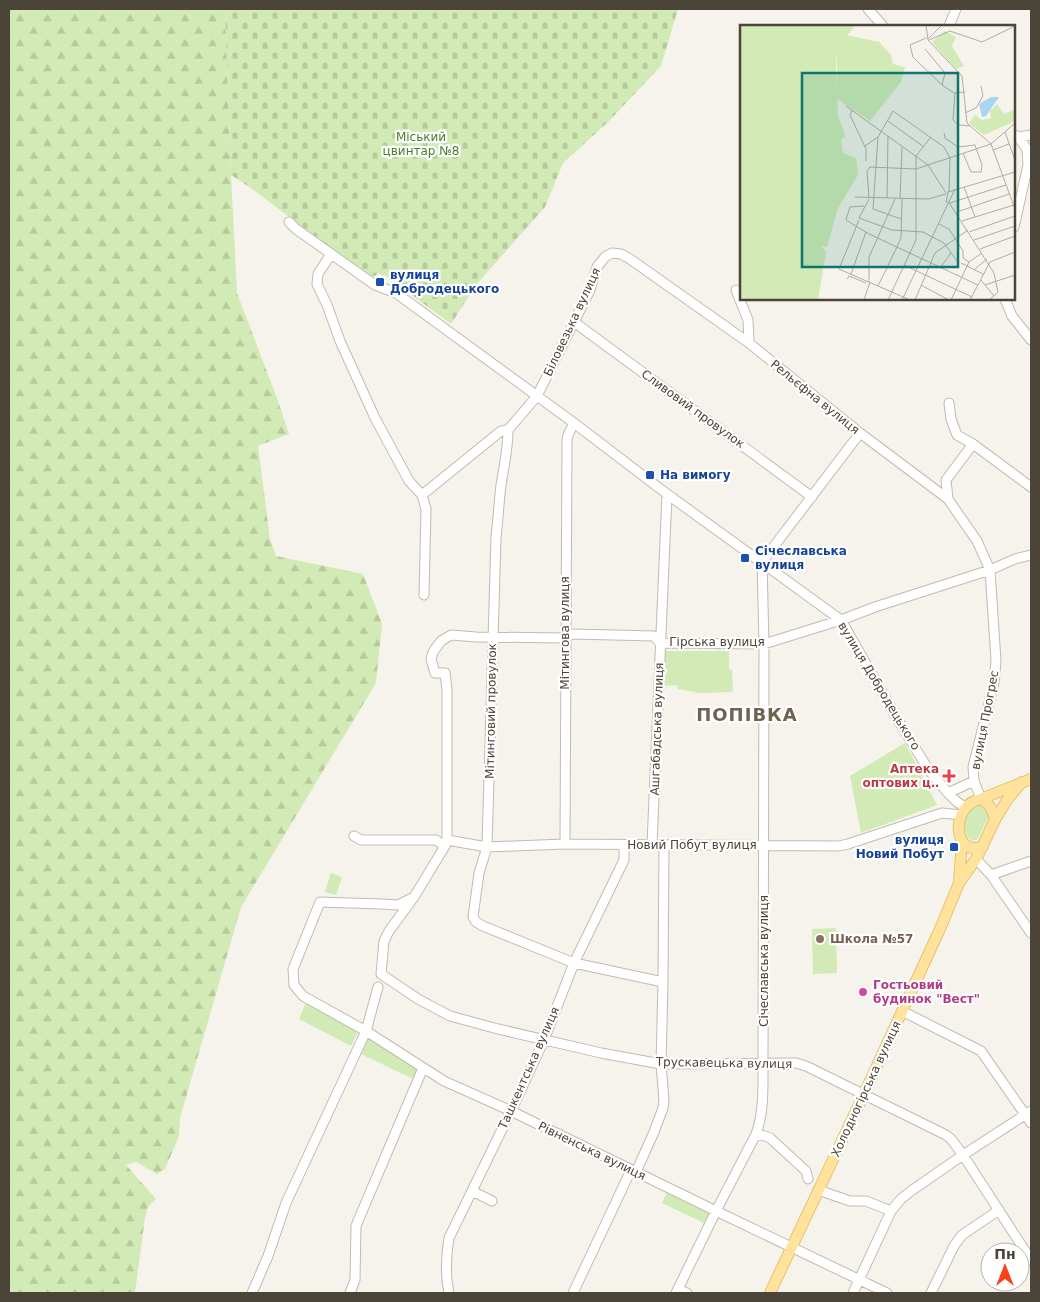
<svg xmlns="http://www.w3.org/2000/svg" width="1040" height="1302" font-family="'DejaVu Sans',sans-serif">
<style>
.green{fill:#d2eab5}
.forest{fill:url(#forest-firs)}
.cemetery{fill:url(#cemetery-stones)}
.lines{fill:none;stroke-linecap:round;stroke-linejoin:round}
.minor-casing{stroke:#c2bbae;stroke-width:11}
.major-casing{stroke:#e6c16a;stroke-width:12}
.minor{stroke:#fff;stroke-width:9}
.major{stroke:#ffe39c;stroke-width:10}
.transit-dot{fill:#1a4fb4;stroke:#fff;stroke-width:2}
.health-dot{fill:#e0444e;stroke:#fff;stroke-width:2}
.education-dot{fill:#8d6e63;stroke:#fff;stroke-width:2}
.hotel-dot{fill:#d1479c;stroke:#fff;stroke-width:2}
.labels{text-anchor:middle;stroke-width:4.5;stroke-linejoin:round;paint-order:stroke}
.park-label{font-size:12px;fill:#4a7f2a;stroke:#fff}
.transit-label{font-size:12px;font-weight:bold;fill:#164399;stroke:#fff;text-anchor:start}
.street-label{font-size:12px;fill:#4b4439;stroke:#fff}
.health-label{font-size:12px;font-weight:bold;fill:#be3a42;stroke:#fff;text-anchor:end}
.education-label{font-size:12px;font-weight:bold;fill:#785e54;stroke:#fff;text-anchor:start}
.hotel-label{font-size:12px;font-weight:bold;fill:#b23c85;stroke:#fff;text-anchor:start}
.district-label{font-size:18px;font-weight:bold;letter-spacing:1px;fill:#6e6250;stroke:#fff}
.inset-road{fill:none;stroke:#b2ada4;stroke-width:1}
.view{fill:#0f766e;fill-opacity:0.15;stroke:#0f766e;stroke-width:2.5}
.inset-edge{fill:none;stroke:#4b4439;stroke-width:2.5}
</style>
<defs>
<pattern id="forest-firs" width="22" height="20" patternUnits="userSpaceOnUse" patternTransform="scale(1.25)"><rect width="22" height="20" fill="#d2eab5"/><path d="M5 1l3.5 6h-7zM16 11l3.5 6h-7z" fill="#b6ca9c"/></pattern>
<pattern id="cemetery-stones" width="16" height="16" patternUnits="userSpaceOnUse" patternTransform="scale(1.25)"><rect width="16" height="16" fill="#d2eab5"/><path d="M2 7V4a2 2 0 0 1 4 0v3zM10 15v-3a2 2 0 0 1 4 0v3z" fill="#b6ca9c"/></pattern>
</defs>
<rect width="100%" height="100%" fill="#f6f3ec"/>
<path class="green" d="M665 651H729V669L732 670 733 692 700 693 678 689 677 685 663 686V655Z
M905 743 937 805 861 833 850 776Z
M974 804H983L989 812V817L978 838 976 840 972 841 967 837C961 822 966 816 974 804Z
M331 873 342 877 336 895 325 892Z
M836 928 837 973 813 974 812 929Z
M306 1002 358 1032 351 1046 299 1019Z
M367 1036 420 1069 413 1079 359 1053Z
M668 1190 711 1210 704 1223 662 1203Z"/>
<path class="forest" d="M9 9H225L231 175 237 293 278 401 289 434 258 446 270 539 276 556 363 574 382 624 376 683 241 907 180 1118 179 1136 165 1169 157 1174 136 1162 126 1165 156 1199 148 1207 145 1218 135 1293H9Z"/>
<path class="cemetery" d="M225 9H678L661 66 607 123 563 163 545 207 476 285 451 324 385 275 384 276 378 273 375 276H371L297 223 251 188 231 175Z"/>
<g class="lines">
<defs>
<path id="minor" d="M868 9 883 26
M949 26 956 9
M1015 135 1018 137 1031 135
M289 222 296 229 375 285 396 293 574 423 667 494 841 620 898 720 928 769 948 793 957 802 965 807
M1014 227 1028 165 1027 149 1018 137
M331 254 318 274 317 284 327 305 340 341 375 418 409 481 422 495 426 509 424 595
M736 290 748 320 749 343
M1005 299 1012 316 1031 340
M574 322 812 497
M949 403 951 419 957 435 973 444 1031 487
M422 495 501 431 508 430
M948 499 946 480 973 444
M948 793 974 781
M354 836 361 840H436L445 846 447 840 487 847 565 844 839 846 848 844 942 813 961 815
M447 840V690L445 673H435L431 659 433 652 441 641 451 635 476 637 565 638 572 634 654 636 660 643 764 644 841 620 875 607 990 570 1015 559 1031 555
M565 844 567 440 568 435 574 423
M652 845 667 494
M445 846 414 897 389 931 384 941 381 974 418 999 450 1016 494 1028 601 1053 661 1064 788 1063H796L806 1066 946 1135 951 1139 963 1155 1031 1260
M976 859 991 875 1031 933
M991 875 1031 861
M412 898 398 905 381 904 320 902 293 969 294 985 303 996 366 1031 444 1081 511 1111 716 1211 887 1293
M663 982 574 963 483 926 476 922 473 917 479 873 487 847 496 537C498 520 499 502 501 485 504 466 508 450 508 430L537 396 590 290 597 267 605 257 612 253 621 254 630 259 749 343 860 433 948 499 977 541 990 570 996 661 994 683 973 767 974 781 981 799
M902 1011 981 1051 1031 1123
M756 1134 765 1136 770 1138 806 1171 808 1179
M636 1172 654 1132 663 1108 664 1100 661 1064 663 982 664 845
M818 1190 850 1201H866L891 1211
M472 1191 492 1201
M678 1289 687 1293
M252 1293 268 1256 286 1203 366 1031 378 987
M350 1293 355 1280 356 1226 358 1221 423 1068
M449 1293C445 1275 446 1256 449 1238L511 1111 544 1040 574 963 624 860V845
M573 1293 631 1170
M676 1293 716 1211 756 1134C764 1112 763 1088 763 1064L764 644 762 562 860 433
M853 1293 891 1211 901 1199 911 1191 963 1155 1031 1111
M931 1293 954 1246 962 1235 999 1210"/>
<path id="major" d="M981 799C990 804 993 810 995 820
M983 846C952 859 950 804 981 799L1031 779
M959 882 962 842
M770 1293 864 1094 940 929 959 883 976 859 995 820 1007 800 1022 782"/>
</defs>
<use href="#minor" class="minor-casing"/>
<use href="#major" class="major-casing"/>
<use href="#minor" class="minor"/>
<use href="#major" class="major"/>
</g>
<g class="transit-dot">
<rect x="375" y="277" width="10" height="10" rx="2.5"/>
<rect x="645" y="470" width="10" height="10" rx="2.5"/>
<rect x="740" y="553" width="10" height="10" rx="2.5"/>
<rect x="949" y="842" width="10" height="10" rx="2.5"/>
</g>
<path class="health-dot" d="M946.5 768.5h5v5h5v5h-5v5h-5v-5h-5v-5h5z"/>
<circle class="education-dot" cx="820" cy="939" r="5"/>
<circle class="hotel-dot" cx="863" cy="992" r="5"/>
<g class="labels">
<g class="park-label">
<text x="421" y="141">Міський<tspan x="421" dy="14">цвинтар №8</tspan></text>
</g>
<g class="transit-label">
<text x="390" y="279">вулиця<tspan x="390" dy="14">Добродецького</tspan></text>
<text x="660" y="479">На вимогу</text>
<text x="755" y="555">Січеславська<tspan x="755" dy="14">вулиця</tspan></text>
<text x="944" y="844" text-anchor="end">вулиця<tspan x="944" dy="14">Новий Побут</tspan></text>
</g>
<g class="street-label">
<text transform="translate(572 322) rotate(-65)" y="4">Біловезька вулиця</text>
<text transform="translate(815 397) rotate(39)" y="4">Рельєфна вулиця</text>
<text transform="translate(693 409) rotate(36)" y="4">Сливовий провулок</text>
<text transform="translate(565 633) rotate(-90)" y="4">Мітингова вулиця</text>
<text x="717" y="646">Гірська вулиця</text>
<text transform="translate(879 686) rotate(59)" y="4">вулиця Добродецького</text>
<text transform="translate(491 711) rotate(-89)" y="4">Мітинговий провулок</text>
<text transform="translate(985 720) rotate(-79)" y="4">вулиця Прогрес</text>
<text transform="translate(657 729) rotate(-88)" y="4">Ашгабадська вулиця</text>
<text x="692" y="849">Новий Побут вулиця</text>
<text transform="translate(764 961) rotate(-90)" y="4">Січеславська вулиця</text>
<text transform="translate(724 1063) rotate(1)" y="4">Трускавецька вулиця</text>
<text transform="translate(529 1068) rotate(-66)" y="4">Ташкентська вулиця</text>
<text transform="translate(866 1089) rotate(-65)" y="4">Холодногірська вулиця</text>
<text transform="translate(592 1151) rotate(26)" y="4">Рівненська вулиця</text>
</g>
<g class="health-label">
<text x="939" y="773">Аптека<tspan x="939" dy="14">оптових ц‥</tspan></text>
</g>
<g class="education-label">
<text x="830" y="943">Школа №57</text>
</g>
<g class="hotel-label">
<text x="873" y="989">Гостьовий<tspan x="873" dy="14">будинок "Вест"</tspan></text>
</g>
<g class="district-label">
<text x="747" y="721">ПОПІВКА</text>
</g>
</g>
<g transform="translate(740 25)">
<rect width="275" height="275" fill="#f6f3ec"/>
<path d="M205 6 216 12 212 21 224 41 216 44 192 17Z" fill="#d2eab5"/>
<path d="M0 0H115L97 25 96 45 98 91 106 112 101 114 103 128 116 133 118 150 98 183 87 222 81 221 86 227 78 275H0ZM257 79 264 89 275 84V96L244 110 229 98 235 90 242 95 251 93 250 86Z" fill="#d2eab5"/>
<path d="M105 10 139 17 151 30 153 39 165 42 161 57 130 96 97 74V25Z" fill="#d2eab5"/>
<path d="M251 72H259L246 91 242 92 239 79Z" fill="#a9d4f2"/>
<path class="inset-road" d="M186 0 188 15 222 51 227 98 251 119 275 184M186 13 170 20 173 32 202 60 214 68 225 67M188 14 202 0M189 15 210 6 242 17 275 1M185 24 205 48 202 60M215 68 213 95 219 100 230 101M106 81 188 140 206 168M112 85 110 90 126 124V136M225 88 236 83 243 71 241 61M148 96 184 122M265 107 275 135M204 108 205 113 218 122 235 120 242 140 241 147H231L223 128M125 121 138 112M253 125 269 119M224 162 235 192M115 172 188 174 206 169M129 173 127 146 130 142 176 144 251 119 275 98M147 173 148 111M129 174 119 193 152 205 183 207 204 218 217 236M160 174 162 122M208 176 254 248 258 267 249 275M206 178 208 167 275 147M210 178 266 160M124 181 110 182 106 195 129 209 238 260M217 187 269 169M161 194 133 184 138 112 153 86 204 122 210 133 209 167M119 195 99 244 170 275M222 196 274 180M199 199 209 204 223 226V233L229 237M229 207 275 191M234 215 275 201M157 222 161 213 162 174M240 224 275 211M221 238 243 249M164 240 232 272M200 243 211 228M234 245 247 234M111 249 126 207M107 254 109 251 126 258M241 255 254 271M129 257V232L155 174M181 260 209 275M245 260 275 250M138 261 157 222M124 275 130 257M148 275 176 215V131L191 112M162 275 215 164M175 275 195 228 228 205M211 275 229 237 242 228M230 275 250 237 275 227"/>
<path class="view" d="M62 48H218V242H62Z"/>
<rect width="275" height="275" class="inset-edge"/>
</g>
<rect width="1040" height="1302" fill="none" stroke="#4b4439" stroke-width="20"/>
<g transform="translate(1005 1267)"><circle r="24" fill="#ffffff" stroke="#b7b4b0"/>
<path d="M0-4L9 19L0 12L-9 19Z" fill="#fc3f1d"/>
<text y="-8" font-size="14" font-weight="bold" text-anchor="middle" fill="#4b4439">Пн</text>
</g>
</svg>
